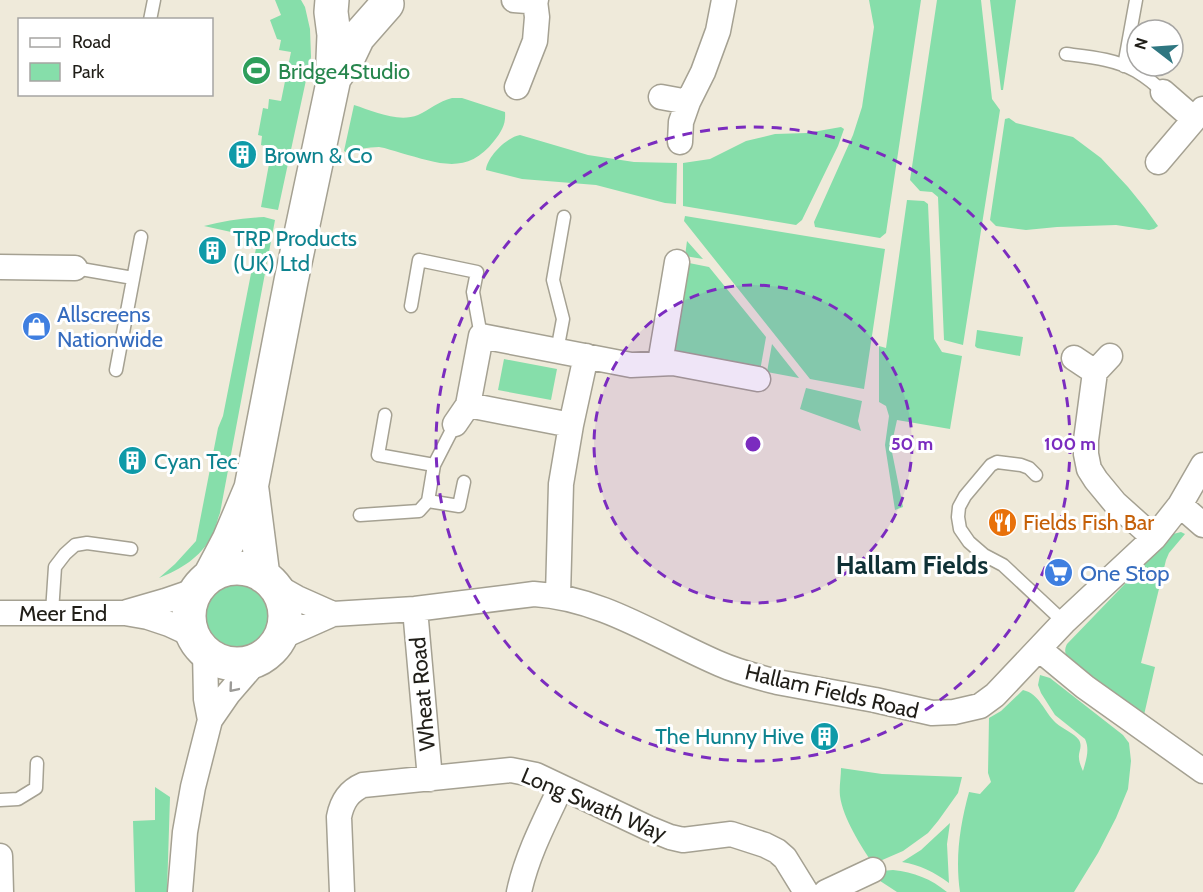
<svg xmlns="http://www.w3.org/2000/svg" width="1203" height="892" font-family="Cabin,sans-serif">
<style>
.green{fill:#86deaa}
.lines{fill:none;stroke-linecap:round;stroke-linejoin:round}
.lane-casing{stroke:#a5a192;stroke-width:15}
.street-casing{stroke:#a5a192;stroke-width:27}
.secondary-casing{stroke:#a5a192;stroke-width:36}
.lane{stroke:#fff;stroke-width:12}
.street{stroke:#fff;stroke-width:24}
.secondary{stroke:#fff;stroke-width:33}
.oneway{stroke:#9b9a97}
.ring{fill:none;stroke:#7b2cbf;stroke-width:3;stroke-dasharray:10 8}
.labels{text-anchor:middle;stroke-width:6;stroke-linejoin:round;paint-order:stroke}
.leisure-label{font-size:22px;fill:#27864d;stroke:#fff;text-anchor:start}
.culture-label{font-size:22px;fill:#0d838f;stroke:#fff;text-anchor:start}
.shop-label{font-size:22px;fill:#366cbe;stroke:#fff;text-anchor:start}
.food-label{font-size:22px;fill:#c56008;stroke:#fff;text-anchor:start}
.street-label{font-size:22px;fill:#201e18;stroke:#fff}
.quarter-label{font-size:26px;font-weight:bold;fill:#0f3136;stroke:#fff}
.centre{fill:#7b2cbf;stroke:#fff;stroke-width:3}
.ring-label{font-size:18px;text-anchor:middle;font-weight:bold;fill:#7b2cbf;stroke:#fff;stroke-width:6;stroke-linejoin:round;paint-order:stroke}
</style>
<rect width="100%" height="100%" fill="#efeada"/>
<path class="green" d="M275 0H301L305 7 310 29 311 57 278 210 261 207 272 148 261 145 262 136 258 135 263 108 268 109 269 99 281 101 291 52 279 50 281 40 277 39 270 20 281 15Z
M869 0H921L886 233 880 238 815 227 814 222 853 135 862 107 874 27Z
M937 0H981L992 99 1000 110 963 345 944 340 938 197 932 192 920 191 910 180Z
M990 0H1016L1003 90H1001Z
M452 98H462L505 112C506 124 502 131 494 141 467 176 438 163 401 153 394 151 386 148 379 147 368 147 357 149 347 153L344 151 354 105C373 111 398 123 418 115 429 110 439 101 452 98Z
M1009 118 1016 123 1073 137 1101 158 1128 187 1145 208 1158 226 1154 229 1149 230 1116 225 1057 227 1026 230 996 226 990 220 1005 119Z
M841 127 844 129 838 146 802 220 796 225 683 206V163L710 159 746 141 775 134 807 133Z
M520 135 588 155 634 162 677 163 676 204 665 203 596 185 522 179 486 170C487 157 507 137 520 135Z
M907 200 924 201 928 204 934 339 942 352 962 356 950 429 897 420 891 447 903 507 895 510 885 445 889 416 886 406 879 402V346L886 348Z
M685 216 885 249 864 389 810 379 684 221Z
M264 217 275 220 220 513C217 520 216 529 212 536 200 558 181 569 159 578L175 564 196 541 218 428 223 416 258 238 204 226C224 221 243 218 264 217Z
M687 241 703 259 685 256Z
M684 262 709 267 766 337 760 371 668 355Z
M977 330 1023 337 1020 356 977 348 975 346Z
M772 344 799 378 767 372Z
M504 359 557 369 551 400 498 390Z
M806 388 862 401 858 421 861 431 800 409Z
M1181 532 1185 534 1169 553 1166 560 1141 663 1155 667 1144 715 1068 659C1065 654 1064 650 1067 644L1173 534Z
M200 615a36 36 0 1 1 72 0a36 36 0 1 1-72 0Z
M1040 675 1050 678 1123 735 1129 743 1131 761 1128 789 1116 818 1098 853 1074 892H960C955 858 960 825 969 792L980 794 991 782 988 773 989 718 1001 711 1023 690C1040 694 1044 712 1056 723 1063 729 1074 733 1079 740 1083 747 1078 752 1079 758 1079 762 1082 769 1083 771 1086 760 1090 750 1085 739L1055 715 1041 693 1038 685Z
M841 768 882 774 962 777 958 793 938 821 928 833 903 851 873 864C861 846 843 818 840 796 839 787 841 777 841 768Z
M155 787 170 797 167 892H135L133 821 155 820Z
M950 823 947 844 949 883C934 872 920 865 902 862L921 850Z
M893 870C914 872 931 879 947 892H897L874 877 881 871Z"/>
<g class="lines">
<defs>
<path id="lane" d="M150 20 154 0
M1066 54C1090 57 1115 59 1136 71 1146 77 1155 84 1163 92
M1124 66 1136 0
M75 268 133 278
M411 306 419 260 477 272 473 292 481 336
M557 351 563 319 553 280 564 217
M116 370 141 237
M385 415 378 455 434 465 455 424
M1036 475 1029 468 1021 465 997 462 991 465 965 496 959 507 958 517 960 529 969 542 984 555 1003 565 1064 622
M428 501 459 506 464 482
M360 515 419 511 428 501 434 465
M52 612 55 567 65 554 75 545 87 543 131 549
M0 800 18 799 36 788 37 763"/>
<path id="street" d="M514 0 527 1 536 0
M517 87 535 41 537 17 535 1
M1163 92 1194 119
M661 97 688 102
M680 142 681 122 688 102 703 72 718 31 724 0
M1158 162 1203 109
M0 267 75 268
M1110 356 1095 372 1086 440V454L1089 469 1096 480 1115 503 1154 538
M1074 358 1095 372
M660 363 677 262
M455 424 468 405
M571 425 468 405 481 336 631 365 673 363 758 379
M1180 505 1203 525
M274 585 297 598 333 614
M558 596 561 484 571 425 586 356
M415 609 430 779
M127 612 165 601 197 590
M0 613H125L148 617 169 624 193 635
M279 638 333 614 415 609 534 594C602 598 659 638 720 664 738 672 758 677 777 682L875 700 932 713 954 712 980 706 995 695 1064 622 1154 538 1180 505 1203 465
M1039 649 1085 687 1203 771
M205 651 206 699 210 720
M0 856 1 892
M180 892 185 832 193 787 210 720 228 694 259 658
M342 892 339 817C342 801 349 791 363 785L511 770 536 775 648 828 670 837 683 840 731 834 765 845 777 851 785 858 806 892
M519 892C527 855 545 821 561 787
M826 892 873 870"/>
<path id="secondary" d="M334 78 347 60 358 37 387 4
M252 490 263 576
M189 616a48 48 0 1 1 96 0a48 48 0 1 1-96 0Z
M210 576 229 540 251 488 291 281 334 78 333 59 334 35 331 12 332 0"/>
</defs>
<use href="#lane" class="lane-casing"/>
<use href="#street" class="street-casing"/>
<use href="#secondary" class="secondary-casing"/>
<use href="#lane" class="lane"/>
<use href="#street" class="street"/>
<use href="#secondary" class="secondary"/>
</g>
<defs><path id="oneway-chevron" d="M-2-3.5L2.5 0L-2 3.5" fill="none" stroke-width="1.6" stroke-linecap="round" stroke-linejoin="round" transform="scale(1.5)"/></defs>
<use class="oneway" href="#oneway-chevron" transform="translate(233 688) rotate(130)"/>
<circle cx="753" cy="444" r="159" fill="#7b2cbf" fill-opacity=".12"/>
<g class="ring">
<circle cx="753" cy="444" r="159"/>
<circle cx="753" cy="444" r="317"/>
</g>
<defs>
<symbol id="stadium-disc" viewBox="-11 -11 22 22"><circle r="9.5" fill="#2e9e5b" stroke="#fff"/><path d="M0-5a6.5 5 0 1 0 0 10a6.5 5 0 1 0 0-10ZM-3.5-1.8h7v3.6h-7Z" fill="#fff"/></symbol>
<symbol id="building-disc" viewBox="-11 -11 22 22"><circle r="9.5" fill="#0f9aa8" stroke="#fff"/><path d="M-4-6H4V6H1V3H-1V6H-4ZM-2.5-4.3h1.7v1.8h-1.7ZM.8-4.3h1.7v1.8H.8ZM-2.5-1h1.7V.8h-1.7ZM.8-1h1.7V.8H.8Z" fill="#fff"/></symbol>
<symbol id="shop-disc" viewBox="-11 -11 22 22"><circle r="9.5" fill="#3f7fe0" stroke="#fff"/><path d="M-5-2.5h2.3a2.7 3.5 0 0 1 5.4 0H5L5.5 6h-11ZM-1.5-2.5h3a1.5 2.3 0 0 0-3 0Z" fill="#fff"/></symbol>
<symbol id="restaurant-disc" viewBox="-11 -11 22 22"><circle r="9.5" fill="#e8710a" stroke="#fff"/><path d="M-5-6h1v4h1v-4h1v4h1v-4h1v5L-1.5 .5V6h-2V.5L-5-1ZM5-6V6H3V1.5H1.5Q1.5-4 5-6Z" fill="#fff"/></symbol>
<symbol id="supermarket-disc" viewBox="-11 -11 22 22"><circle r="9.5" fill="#3f7fe0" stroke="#fff"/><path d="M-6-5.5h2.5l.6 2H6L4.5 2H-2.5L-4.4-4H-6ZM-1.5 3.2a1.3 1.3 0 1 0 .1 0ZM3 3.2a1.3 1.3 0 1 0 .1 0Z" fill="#fff"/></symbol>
</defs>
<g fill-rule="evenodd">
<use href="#stadium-disc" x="240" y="54" width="33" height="33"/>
<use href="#building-disc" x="226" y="138" width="33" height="33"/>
<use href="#building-disc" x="196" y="234" width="33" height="33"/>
<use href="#shop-disc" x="20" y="310" width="33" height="33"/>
<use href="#building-disc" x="116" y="444" width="33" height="33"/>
<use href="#restaurant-disc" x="986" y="506" width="33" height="33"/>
<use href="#supermarket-disc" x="1042" y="556" width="33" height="33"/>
<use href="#building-disc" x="808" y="720" width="33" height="33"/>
</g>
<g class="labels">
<g class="leisure-label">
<text x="278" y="79">Bridge4Studio</text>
</g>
<g class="culture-label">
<text x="264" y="163">Brown &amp; Co</text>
<text x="233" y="246">TRP Products<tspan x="233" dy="25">(UK) Ltd</tspan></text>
<text x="154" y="469">Cyan Tec</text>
<text x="804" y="744" text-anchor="end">The Hunny Hive</text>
</g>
<g class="shop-label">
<text x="57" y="322">Allscreens<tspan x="57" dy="25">Nationwide</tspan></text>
<text x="1080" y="581">One Stop</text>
</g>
<g class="food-label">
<text x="1023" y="530">Fields Fish Bar</text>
</g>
<g class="street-label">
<text x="63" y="621">Meer End</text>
<text transform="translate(832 691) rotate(13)" y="8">Hallam Fields Road</text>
<text transform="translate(422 694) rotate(-95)" y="8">Wheat Road</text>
<text transform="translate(594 804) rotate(23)" y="8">Long Swath Way</text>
</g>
<g class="quarter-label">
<text x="912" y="574">Hallam Fields</text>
</g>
</g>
<circle cx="753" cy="444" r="9" class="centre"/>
<g class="ring-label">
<text x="912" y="450">50 m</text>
<text x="1070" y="450">100 m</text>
</g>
<rect x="18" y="18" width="195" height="78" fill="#ffffff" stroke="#a6a5a3" stroke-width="1.5"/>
<rect x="30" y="38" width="30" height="9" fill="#ffffff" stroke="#a6a5a3" stroke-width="1.5"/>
<text x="72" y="48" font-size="18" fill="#201e18">Road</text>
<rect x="30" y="63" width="30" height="18" fill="#86deaa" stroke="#a6a5a3" stroke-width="1.5"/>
<text x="72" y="78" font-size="18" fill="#201e18">Park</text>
<g transform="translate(1155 48) rotate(287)"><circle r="28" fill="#ffffff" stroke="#a6a5a3" stroke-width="1.5"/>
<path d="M0-4.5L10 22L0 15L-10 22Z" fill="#2f7781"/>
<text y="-9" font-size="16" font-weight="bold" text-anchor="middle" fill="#201e18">N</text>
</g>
</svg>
